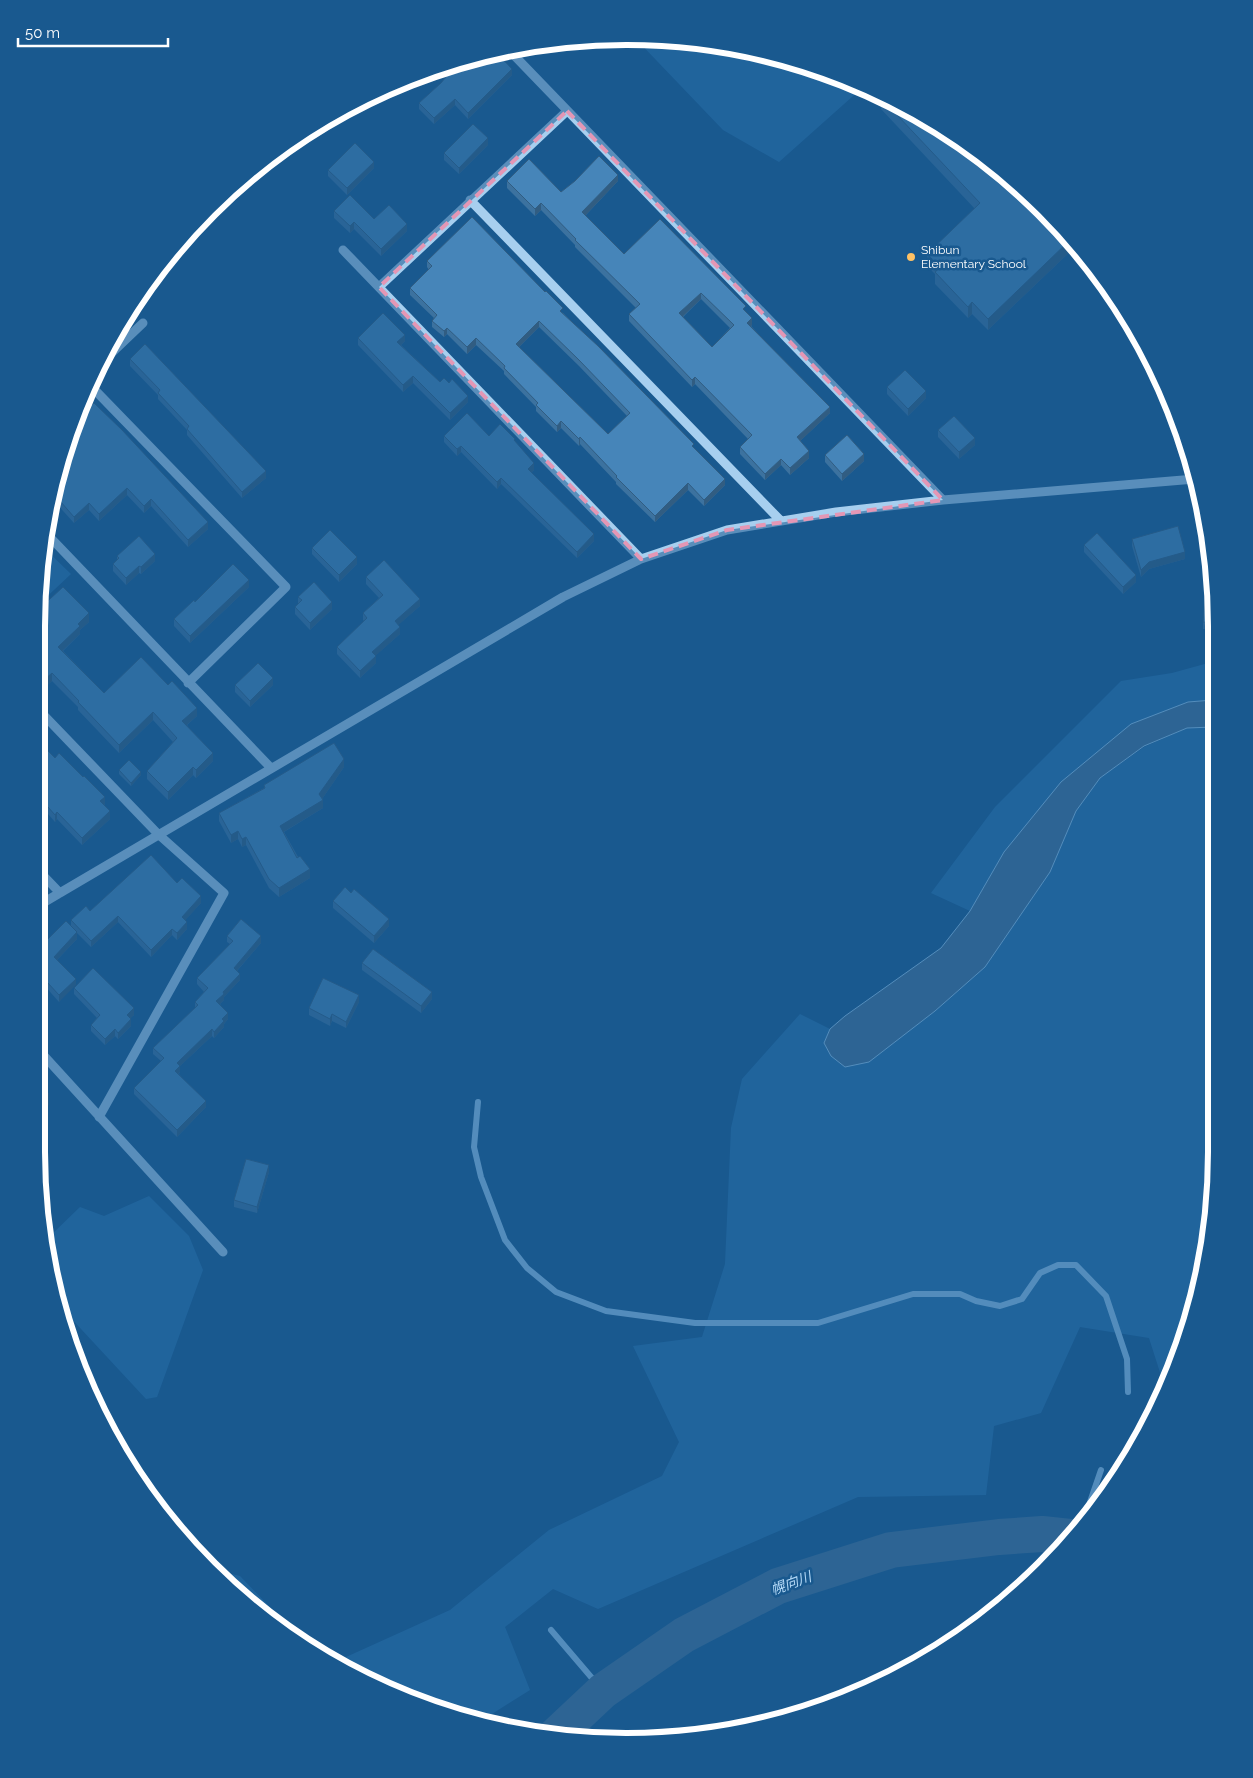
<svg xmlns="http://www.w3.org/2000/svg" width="1253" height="1778" font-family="Raleway,'Noto Sans JP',sans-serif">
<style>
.green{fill:#2972ac}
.water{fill:#457299;stroke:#9acbf1}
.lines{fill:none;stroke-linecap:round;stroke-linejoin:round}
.stream{stroke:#9acbf1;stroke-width:6}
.river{stroke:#457299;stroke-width:36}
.minor{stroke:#a7cfef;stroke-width:9}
.wall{fill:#3c729f;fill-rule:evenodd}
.shaded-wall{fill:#315d82}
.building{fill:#4685b9;stroke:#315d82;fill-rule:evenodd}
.marked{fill:none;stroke:#e497b5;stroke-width:4;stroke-dasharray:10 6;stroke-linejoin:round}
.poi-dot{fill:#ffc265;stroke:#19598f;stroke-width:2}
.labels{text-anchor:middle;stroke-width:5;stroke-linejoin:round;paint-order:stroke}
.poi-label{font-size:12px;fill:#fff;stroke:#19598f;text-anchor:start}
.water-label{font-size:14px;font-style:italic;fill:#b3d8f6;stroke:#19598f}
.rim{fill:none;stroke:#fff;stroke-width:6}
</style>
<rect width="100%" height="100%" fill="#19598f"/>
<path class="green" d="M635 38H665L779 56 862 88 779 162 723 130Z
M44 548 71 574 38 605Z
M1212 662 1213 700 1188 702 1004 852 970 911 931 893 995 807 1121 681 1172 673Z
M1212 726 1215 1190 1197 1304 1165 1388 1149 1338 1080 1327 1041 1413 994 1426 986 1495 858 1497 598 1609 553 1589 505 1627 530 1690 484 1719 400 1697 335 1662 450 1610 549 1530 662 1476 679 1442 633 1346 702 1337 725 1264 731 1128 742 1079 800 1014 830 1029 824 1043 845 1067 869 1061 935 1011 985 967 1050 872 1076 811 1100 778 1144 747 1187 728Z
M149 1196 189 1236 203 1270 157 1397 146 1399 56 1302 48 1238 80 1207 104 1216Z
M215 1570 240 1576 288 1626 295 1639 238 1595Z"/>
<path class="water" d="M1213 700V727L1187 728 1144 746 1100 778 1076 811 1050 872 985 967 935 1011 869 1062 845 1067 831 1056 824 1043 830 1029 845 1016 941 948 970 911 1004 852 1061 782 1131 724 1188 702Z"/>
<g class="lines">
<path class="stream" d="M478 1102 474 1147 481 1177 505 1240 527 1268 556 1292 606 1311 695 1323H818L913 1294H960L976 1301 1000 1306 1022 1299 1040 1273 1058 1265H1076L1106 1296 1127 1359 1128 1392
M1086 1520 1090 1502 1101 1470
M551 1630 603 1691"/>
<path class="river" d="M554 1737 603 1691 684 1635 778 1586 891 1550 999 1537 1042 1534 1070 1537"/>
<path class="minor" d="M510 51 943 500
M470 200 780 520
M343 250 641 559
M379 287 567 111
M99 365 143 323
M89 384 286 587 188 683
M46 533 271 768
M36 707 158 834 224 893 99 1117
M36 868 60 893
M36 907 563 597 641 559 727 530 836 512 943 500 1195 479
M36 1047 223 1252"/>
</g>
<path class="wall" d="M497 53 512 75 468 119 455 105 434 124 419 109V103L441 83 447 76 446 75V69L447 67 446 65Z
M881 98 1070 237 1076 246 988 330 972 314 968 318 935 284V274L927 266V254L975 209 881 109Z
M488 145 459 174 444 160V153Z
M374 168 347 195 328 176V170Z
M507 181 561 192 618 181 585 216 624 254 746 312 752 325 751 326 830 413 800 441 809 458 790 475 781 465 765 480 740 454V447L748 439 695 384 692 387 629 321V314L636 308 575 247V245L541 210 535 216 507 188ZM701 299 730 328 712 347 683 317Z
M334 211 374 219 407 231 381 256 354 229 350 233 334 218Z
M427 261 563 313 694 448 725 485 704 506 688 490 655 522 616 484V482L580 444 579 446 561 428 557 432 536 411V407L504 374V371L476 345 467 354 447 334 444 337 432 327V321L434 318 410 295V288L429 270 427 267ZM539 327 579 366 627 416 608 434 519 347Z
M358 338 405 341 401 345 440 382 468 402 450 420 413 383 403 392 358 345Z
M130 359 266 478 242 498 187 435V430L158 399V395L130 366Z
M887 387 926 398 908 416 887 394Z
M80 403 208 529 188 547 151 506 144 513 127 495 99 521 89 510 74 523 54 501V494L56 492 54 490Z
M938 430 975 445 959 459 938 437Z
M444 436H489L515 442 534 470 531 473 594 541 577 558 501 484 497 489 461 452 457 456 444 442Z
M825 455 864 461 842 481 825 462Z
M1132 539 1185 559 1149 569 1141 577 1132 546Z
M1084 545 1136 582 1123 594 1084 552Z
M312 548 357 564 339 582 312 554Z
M117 556 155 561 141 574 139 573 126 585 113 571V564L117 560Z
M366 577 420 606 398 625 400 634 376 655V663L360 678 337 654V647L364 621 363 620V613L379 598 366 584Z
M249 587 190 643 174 626V619L195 602Z
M1212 593V630L1203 629V622Z
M298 597 332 609 310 630 295 614V607L298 604Z
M89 622 80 630V634L63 651 104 693 197 716 187 725 213 761 196 778 193 775 168 800 147 779V771L173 742 153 720 119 753 78 710V707L52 681 44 688 36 680V626Z
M235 685H273L250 707 235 692Z
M55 758 105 804 104 805 110 819 82 845 57 819 55 822 48 814 36 824Z
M344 767 322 799 323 808 284 832 310 878 279 897 269 888 246 845 242 847 238 839 231 843 219 821V813L264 788V785Z
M119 770 141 775 131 786 119 774Z
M177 883 201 903 185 920 187 929 177 940 172 935 151 957 118 922 91 947 77 933V939L57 960 76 979 59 1002 36 976V925L46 941 71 926V920L90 911Z
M333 901 389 926 374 943 333 908Z
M227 936 261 943 237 971 240 980 224 997V1000L220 1004 228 1019 224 1024V1027L214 1038 212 1036 180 1066V1072L179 1074 206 1107 177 1137 134 1094V1088L161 1061 153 1054V1048L195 1008V1002L204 992 197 984V978L230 944 227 942Z
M362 963 432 999 421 1013 362 970Z
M74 988 134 1015 130 1018 131 1026 118 1039 115 1036 105 1045 91 1031V1025L97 1018 74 994Z
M359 1002 346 1028 332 1021 330 1026 309 1015V1008Z
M269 1172 257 1213 234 1207V1200Z"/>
<path class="shaded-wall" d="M512 69V75L468 119V113Z
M455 99V105L434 124V118Z
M488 138V145L459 174V168Z
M374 162V168L347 195V188Z
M618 175V181L582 219V212Z
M541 203V210L535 216V209Z
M354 222V229L350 233V226Z
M407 224V231L381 256V249Z
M1071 239 1076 246 988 330V319Z
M701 293V299L679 320V313Z
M972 302V314L968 318V307Z
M752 318V325L747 330V323Z
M539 321V327L516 350V344Z
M447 328V334L444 337V331Z
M405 335V341L397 349V342Z
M476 338V345L467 354V347Z
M413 376V383L403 392V385Z
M695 377V384L692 387V380Z
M926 391V398L908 416V409Z
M468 396V402L450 420V413Z
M830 407V413L797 444V437Z
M561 421V428L557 432V426Z
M580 437V444L579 446V439Z
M975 438V445L959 459V452Z
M461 446V452L457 456V449Z
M809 451V458L790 475V468Z
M864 454V461L842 481V474Z
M781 459V465L765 480V474Z
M534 463V470L528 476V469Z
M266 471V478L242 498V492Z
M501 478V484L497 489V482Z
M725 479V485L704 506V500Z
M688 483V490L655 522V516Z
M127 488V495L99 521V514Z
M151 499V506L144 513V506Z
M89 503V510L74 523V517Z
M208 522V529L188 547V540Z
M594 534V541L577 558V552Z
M1185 552V559L1149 569 1141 577V570L1149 562Z
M155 554V561L141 574V567Z
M357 557V564L339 582V575Z
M139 566V573L126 585V578Z
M1136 575V582L1123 594V587Z
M249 580V587L190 643V636Z
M420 599V606L395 628V621Z
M332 602V609L310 630V623Z
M89 613V622L80 630V634L58 655V647L78 624Z
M400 627V634L372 659V652Z
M376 656V663L360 678V671Z
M52 673V681L44 688V680Z
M273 678V685L250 707V701Z
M197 708V716L182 729V721Z
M153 712V720L119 753V745Z
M213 753V761L196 778V770Z
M344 759V767L320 802 323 800V808L280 834V826L319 794Z
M193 767V775L168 800V792Z
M141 772V775L131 786V783Z
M105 797V804L100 808V801Z
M48 807V814L36 824V817Z
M110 811V819L82 845V838Z
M57 812V819L55 822V815Z
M238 831V839L231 843V835Z
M246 837V845L242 847V839Z
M310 869V878L279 897V888Z
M201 896V903L182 924V917Z
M118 916V922L91 947V941Z
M389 919V926L374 943V936Z
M187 922V929L177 940V933Z
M172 929V935L151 957V950Z
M77 932V939L54 963V957Z
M261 936V943L234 974V968Z
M240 974V980L224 997V1000L216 1008V1001L223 992Z
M76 979V985L59 1002V995Z
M432 992V999L421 1013V1006Z
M359 995V1002L346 1028V1022Z
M134 1008V1015L127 1022V1015Z
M228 1013V1019L224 1024V1027L214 1038V1032L222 1019Z
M332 1014V1021L330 1026V1019Z
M131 1019V1026L118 1039V1033Z
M115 1029V1036L105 1045V1039Z
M212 1029V1036L177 1069V1063Z
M180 1066V1072L175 1077V1071Z
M49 1094V1105L36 1116V1104Z
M206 1101V1107L177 1137V1130Z
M269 1165V1172L257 1213V1207Z"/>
<path class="building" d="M497 53 512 69 468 113 455 99 434 118 419 103 441 83 450 72 446 69 450 65Z
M883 96 887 97 986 158 1071 239 988 319 972 302 968 307 935 272 940 268 927 254 980 203 881 98Z
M473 124 488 138 459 168 444 153Z
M355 143 374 162 347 188 328 170Z
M599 156 618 175 582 212 624 254 660 219 746 306 743 309 752 318 747 323 830 407 797 437 809 451 790 468 781 459 765 474 740 447 752 435 695 377 692 380 629 314 640 304 575 240 576 239 541 203 535 209 507 181 529 159 561 192 575 181ZM701 293 734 325 712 347 679 313Z
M350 195 374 219 389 205 407 224 381 249 354 222 350 226 334 211Z
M472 217 545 292 546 291 563 308 560 311 598 346 694 444 692 446 725 479 704 500 688 483 655 516 616 477 617 476 580 437 579 439 561 421 557 426 536 405 538 403 504 368 505 366 476 338 467 347 447 328 444 331 432 321 437 315 410 288 432 266 427 261ZM539 321 579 360 630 413 608 434 516 344Z
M383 313 405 335 397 342 440 382 444 378 449 383 452 379 468 396 450 413 413 376 403 385 358 338Z
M145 344 266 471 242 492 187 429 189 426 158 393 160 390 130 359Z
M905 370 926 391 908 409 887 387Z
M84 399 91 406 94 403 122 430 208 522 188 540 151 499 144 506 127 488 99 514 89 503 74 517 54 494 60 489 56 485 80 403Z
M467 413 489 436 500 424 515 439 514 440 534 463 528 469 594 534 577 552 501 478 497 482 461 446 457 449 444 436Z
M954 416 975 438 959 452 938 430Z
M847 435 864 454 842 474 825 455Z
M1178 526 1185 552 1149 562 1141 570 1132 539Z
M330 530 357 557 339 575 312 548Z
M1097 533 1136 575 1123 587 1084 545Z
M139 536 155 554 141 567 139 566 126 578 113 564 119 558 117 556Z
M384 560 420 599 395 621 400 627 372 652 376 656 360 671 337 647 367 618 363 613 383 595 366 577Z
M233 564 249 580 190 636 174 619 194 600 195 602Z
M314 582 332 602 310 623 295 607 302 600 298 597Z
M63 587 89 613 78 624 80 626 58 647 104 693 141 657 168 685 172 681 197 708 182 721 213 753 196 770 193 767 168 792 147 771 177 738 153 712 119 745 78 702 79 701 52 673 44 680 36 672V626L38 610Z
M1206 593H1212V623L1203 622Z
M258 663 273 678 250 701 235 685Z
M36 739 55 758 59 753 83 777 84 776 105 797 100 801 110 811 82 838 57 812 55 815 48 807 36 817Z
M334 743 344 759 319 794 323 800 280 826 297 858 300 856 310 869 279 888 269 879 246 837 242 839 238 831 231 835 219 813 265 788 264 785Z
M129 760 141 772 131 783 119 770Z
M151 855 177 883 182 878 201 896 182 917 187 922 177 933 172 929 151 950 118 916 91 941 71 920 86 906 90 911Z
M345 887 351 893 354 889 389 919 374 936 333 901Z
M241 919 261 936 234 968 240 974 223 992 224 994 216 1001 228 1013 222 1019 224 1021 214 1032 212 1029 177 1063 180 1066 175 1071 206 1101 177 1130 134 1088 164 1058 153 1048 198 1005 195 1002 208 988 197 978 233 941 227 936Z
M66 921 77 932 54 957 76 979 59 995 36 970V925L46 941Z
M373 949 432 992 421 1006 362 963Z
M93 968 134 1008 127 1015 131 1019 118 1033 115 1029 105 1039 91 1025 100 1015 74 988Z
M323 978 359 995 346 1022 332 1014 330 1019 309 1008Z
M36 1079 49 1094 36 1104Z
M246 1159 269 1165 257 1207 234 1200Z"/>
<path d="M0 0H1253V1778H0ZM567 111 943 500 727 530 641 559 379 287Z" fill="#19598f" fill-opacity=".55" fill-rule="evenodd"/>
<path class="marked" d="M567 111 943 500 727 530 641 559 379 287Z"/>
<circle class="poi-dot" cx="911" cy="257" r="5"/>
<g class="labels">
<g class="poi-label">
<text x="921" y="254">Shibun<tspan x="921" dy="14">Elementary School</tspan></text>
</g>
<g class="water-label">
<text transform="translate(791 1583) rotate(-20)" y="5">幌向川</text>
</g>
</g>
<path d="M0 0H1253V1778H0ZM626 45H627A581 581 0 0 1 1208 626V1152A581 581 0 0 1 627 1733H626A581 581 0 0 1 45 1152V626A581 581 0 0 1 626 45Z" fill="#19598f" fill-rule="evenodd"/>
<path class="rim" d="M626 45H627A581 581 0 0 1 1208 626V1152A581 581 0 0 1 627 1733H626A581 581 0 0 1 45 1152V626A581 581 0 0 1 626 45Z"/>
<path d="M18 38v8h150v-8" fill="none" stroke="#ffffff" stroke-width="2.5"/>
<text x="25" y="38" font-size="15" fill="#ffffff" stroke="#19598f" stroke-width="4" paint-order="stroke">50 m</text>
</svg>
